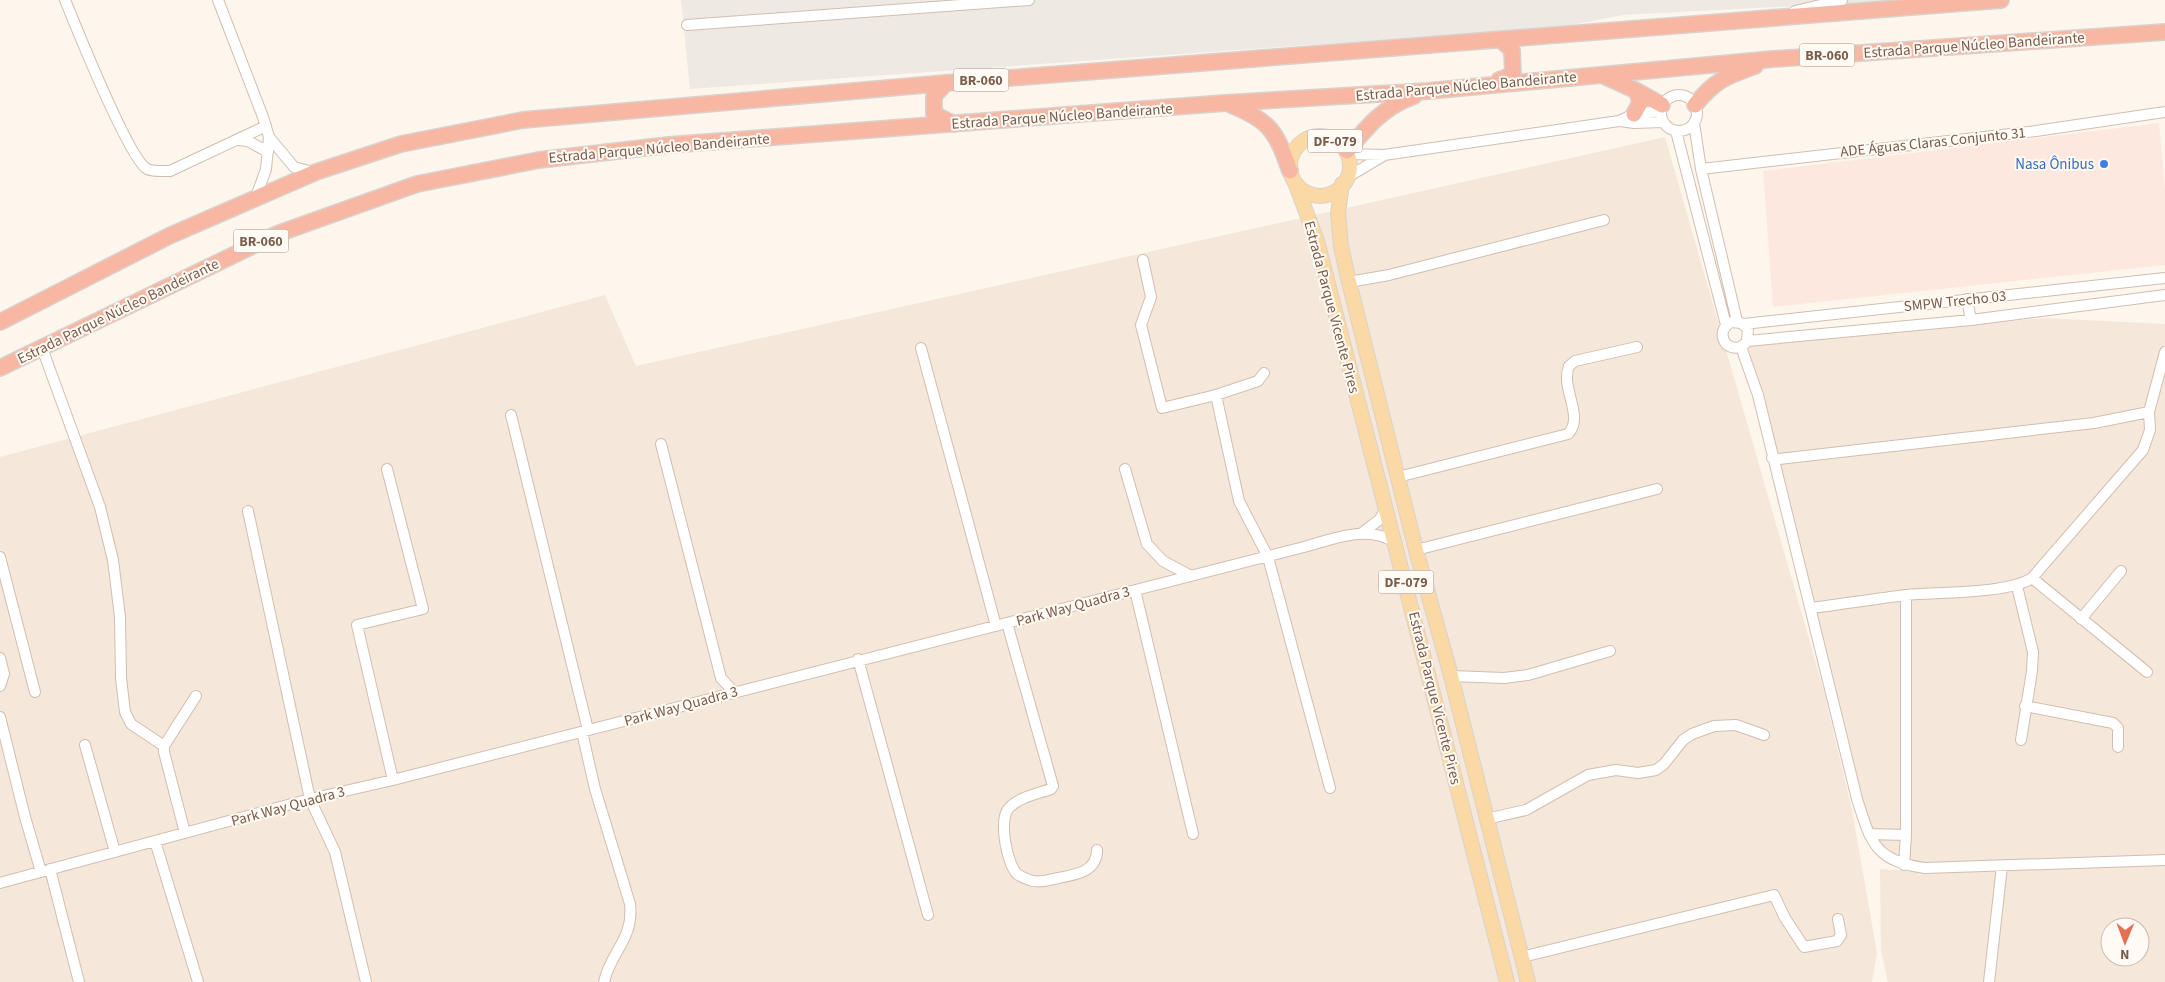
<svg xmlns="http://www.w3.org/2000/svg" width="2165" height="982" font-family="'Source Sans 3',sans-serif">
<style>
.residential{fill:#f5e8da;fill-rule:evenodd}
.commercial{fill:#fde8e0}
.industrial{fill:#efe9e4}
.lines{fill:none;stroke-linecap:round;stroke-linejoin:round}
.minor-casing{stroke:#d1beb0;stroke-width:12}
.major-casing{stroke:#dad1cd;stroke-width:16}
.highway-casing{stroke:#dad1cd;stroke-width:18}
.minor{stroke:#fff;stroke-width:10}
.major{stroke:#fbd9a5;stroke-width:14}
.highway{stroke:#f7b7a3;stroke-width:15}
.shop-dot{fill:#3f7fe0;stroke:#fffaf3;stroke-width:2}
.labels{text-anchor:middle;stroke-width:4;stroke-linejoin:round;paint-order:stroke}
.shield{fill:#fffaf3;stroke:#a28b7f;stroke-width:1}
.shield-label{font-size:14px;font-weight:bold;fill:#7a5c4d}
.street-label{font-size:15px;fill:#7a5c4d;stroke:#fffaf3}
.shop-label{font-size:15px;fill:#366cbe;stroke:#fffaf3;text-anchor:end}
</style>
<rect width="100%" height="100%" fill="#fdf6ec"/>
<path class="residential" d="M1665 137 1824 691 1852 810 1877 953 1872 982H0V457L605 295 636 366Z
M2044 318 2165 324V982H1888L1881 950 1880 869 1909 871 1864 828 1742 346ZM2110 927H2140V957H2110Z"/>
<path class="commercial" d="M2159 123 2165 188V265L1773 307 1763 171Z"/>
<path class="industrial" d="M681 0H1912L1623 15 1561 27 690 89Z"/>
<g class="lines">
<defs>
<path id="minor" d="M65 0C76 27 129 159 147 169 154 172 163 171 170 171L266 126
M218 0 263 117 269 137 266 169 256 197
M1795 11 1842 0
M687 25 1029 0
M1661 113a18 18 0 1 1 36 0a18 18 0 1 1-36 0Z
M1620 121 1634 123 1663 122
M1694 123 1701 169 1737 321
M1676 131 1726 325
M269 137 294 167 313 172
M238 140 248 141 268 152
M1348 154 1384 155 1619 121 1634 114 1661 111
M1701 169 2036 131 2165 112
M1346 178 1383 156
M1143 260 1151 297 1141 325 1162 408 1216 395
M1349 282 1389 275 1604 220
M1967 299 1971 320
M1744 324 2165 278
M1747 341 1748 329 1741 323 1731 322C1722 328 1720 335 1726 344 1734 350 1742 349 1747 341L1971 320 2165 295
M1741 347 1758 395 1857 799C1871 843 1875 861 1925 868L2165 860
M42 348 100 507 113 560 120 617 121 678 125 712 131 724 164 746
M921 348 996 626
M1264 373 1258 381 1216 395 1239 501 1268 557 1330 788
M511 415 588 730
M661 444 721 678 734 692
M1772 458 1779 459 2094 423 2149 412
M387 469 423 609 357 625 393 780
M1125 469 1147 544 1163 561 1191 576
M1398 477 1568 434C1585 416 1560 389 1569 366L1575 361 1637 347
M248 511 310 799 335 852 366 982
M1362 533 1379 520 1385 511
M1416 550 1657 489
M0 557 35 692
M2032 578 2147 672
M2017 586 2033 652 2032 671 2021 740
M1135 590 1193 834
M1811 608C1843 604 1874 599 1906 595 1938 592 2008 594 2032 578L2143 450 2150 430 2149 412 2165 352
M2081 619 2121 571
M1007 623 1053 786 1051 789C1037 794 1019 797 1009 808 998 819 1007 864 1017 874 1020 876 1024 878 1027 879 1037 884 1048 880 1058 878 1075 875 1097 872 1097 850
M0 658 4 674 0 686
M858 659 928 915
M1451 676 1504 678 1528 675 1610 651
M2025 706 2113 723 2118 728V747
M0 717 25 817 41 872
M582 732 595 789 630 904C634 940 610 952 604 982
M85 745 115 852
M1486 819 1526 810 1588 775 1616 770 1638 773 1656 770 1664 764 1683 740 1692 734 1714 726 1736 725 1764 735
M185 833 164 752V746L196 696
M1869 834 1906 835
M155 841 198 982
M1904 865 1906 835V595
M50 869 79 982
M0 883 310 799 393 780 1300 548C1331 540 1367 523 1396 543
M1522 957 1774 895 1785 918 1804 947 1837 941 1841 935 1838 919
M1989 982 2002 866"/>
<path id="major" d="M1290 166a30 30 0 1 1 60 0a30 30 0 1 1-60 0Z
M1342 184 1338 213 1341 246 1349 282 1416 550 1451 676 1528 982
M1296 185 1317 241 1507 982"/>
<path id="highway" d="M1602 75 1637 91 1662 105
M1499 80 1513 75 1512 50 1501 40
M946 83 934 96V114L954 124
M1231 105C1271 121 1276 132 1290 171
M1695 105C1715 80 1725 77 1755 66
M1634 114 1640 103 1637 91
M1347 151C1368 126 1383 107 1414 96
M0 322 169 236 316 172 401 144 523 120 946 83 2001 0
M0 368 277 234 417 184 539 160 669 145 1225 103 1428 91 1773 59 2165 32"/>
</defs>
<use href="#minor" class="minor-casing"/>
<use href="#major" class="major-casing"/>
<use href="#highway" class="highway-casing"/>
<use href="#minor" class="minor"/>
<use href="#major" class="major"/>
<use href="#highway" class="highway"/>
</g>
<circle class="shop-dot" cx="2104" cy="164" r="5"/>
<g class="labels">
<g class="shield">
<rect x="1799.5" y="43.5" width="55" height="23" rx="4"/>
<rect x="953.5" y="68.5" width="55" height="23" rx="4"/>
<rect x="1307.5" y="129.5" width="55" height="23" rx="4"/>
<rect x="233.5" y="229.5" width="55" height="23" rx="4"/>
<rect x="1378.5" y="570.5" width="55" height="23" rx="4"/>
</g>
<g class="shield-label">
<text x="1827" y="60">BR-060</text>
<text x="981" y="85">BR-060</text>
<text x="1335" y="146">DF-079</text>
<text x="261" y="246">BR-060</text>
<text x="1406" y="587">DF-079</text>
</g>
<g class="street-label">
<text transform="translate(1974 45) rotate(-4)" y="5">Estrada Parque Núcleo Bandeirante</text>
<text transform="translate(1466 86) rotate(-5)" y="5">Estrada Parque Núcleo Bandeirante</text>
<text transform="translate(1062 116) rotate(-4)" y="5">Estrada Parque Núcleo Bandeirante</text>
<text transform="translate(1933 142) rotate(-6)" y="5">ADE Águas Claras Conjunto 31</text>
<text transform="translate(659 148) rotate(-5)" y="5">Estrada Parque Núcleo Bandeirante</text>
<text transform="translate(1955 301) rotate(-6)" y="5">SMPW Trecho 03</text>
<text transform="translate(1332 307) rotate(75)" y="5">Estrada Parque Vicente Pires</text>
<text transform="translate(118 311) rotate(-26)" y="5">Estrada Parque Núcleo Bandeirante</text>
<text transform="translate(1073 606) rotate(-15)" y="5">Park Way Quadra 3</text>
<text transform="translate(1435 698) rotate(76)" y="5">Estrada Parque Vicente Pires</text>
<text transform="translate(681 706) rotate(-15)" y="5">Park Way Quadra 3</text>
<text transform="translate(288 806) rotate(-15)" y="5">Park Way Quadra 3</text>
</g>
<g class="shop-label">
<text x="2094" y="169">Nasa Ônibus</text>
</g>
</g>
<g transform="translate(2125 942) rotate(181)"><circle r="24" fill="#fffaf3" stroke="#cabbb1"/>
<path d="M0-4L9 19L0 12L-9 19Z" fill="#e76f51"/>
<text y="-8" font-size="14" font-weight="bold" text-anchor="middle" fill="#7a5c4d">N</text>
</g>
</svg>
